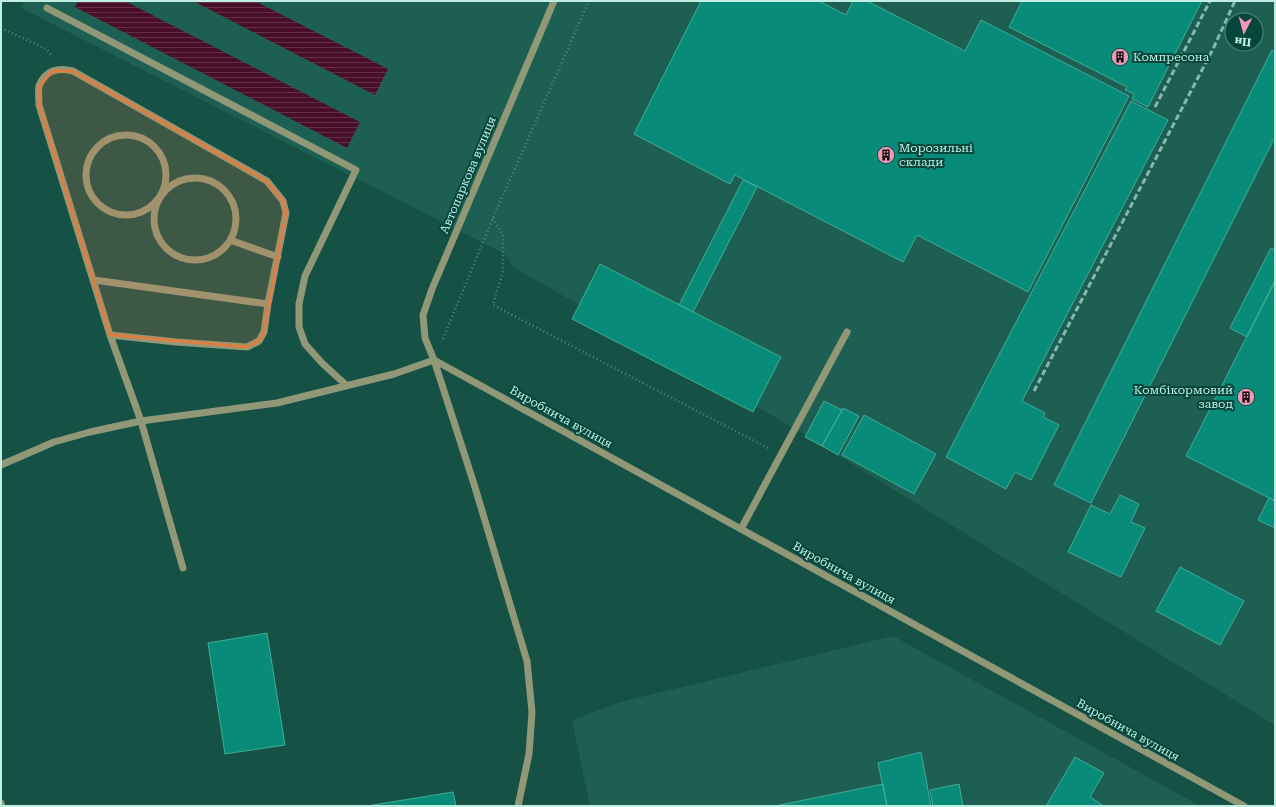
<svg xmlns="http://www.w3.org/2000/svg" width="1276" height="807" font-family="'Roboto Serif',serif">
<style>
.built{fill:#1e5f53;fill-rule:evenodd}
.water{fill:url(#water-rules)}
.building{fill:#088b78;stroke:#3fad98}
.lines{fill:none;stroke-linecap:round;stroke-linejoin:round}
.path{stroke:#51887c;stroke-width:2.5;stroke-dasharray:1 3;stroke-linecap:butt}
.minor{stroke:#909878;stroke-width:7}
.rail{stroke:#85b9ad;stroke-width:3;stroke-dasharray:6 3;stroke-linecap:butt}
.marked{fill:#de7e42;fill-opacity:0.2;stroke:#de7e42;stroke-width:3;stroke-linejoin:round}
.labels{text-anchor:middle;stroke-width:4;stroke-linejoin:round;paint-order:stroke}
.poi-label{font-size:12px;fill:#bfefe3;stroke:#06463c;text-anchor:start}
.street-label{font-size:12px;fill:#bfefe3;stroke:#06463c}
</style>
<defs>
<pattern id="water-rules" width="6" height="5" patternUnits="userSpaceOnUse"><rect width="6" height="5" fill="#490e28"/><path d="M0 2.5h6" fill="none" stroke="#613147"/></pattern>
</defs>
<rect width="100%" height="100%" fill="#165146"/>
<path class="built" d="M25 1H1275V725L799 431 513 267 505 254 21 8ZM1232 20H1256V44H1232Z
M893 636 1200 806H590L572 720 621 702Z"/>
<path class="water" d="M78 1H125L360 122 347 148 75 7Z
M193 1H255L388 69 375 95Z"/>
<path class="building" d="M701 1H819L846 15 853 1H867L965 51 981 20 1129 96 1028 292 917 235 903 262 735 175 730 184 634 134Z
M1022 1H1202L1148 107 1132 99 1134 94 1125 90 1127 87 1009 27Z
M1272 50 1275 52V137L1091 503 1054 485Z
M1131 101 1168 120 1022 401 1045 413 1043 417 1059 425 1031 480 1015 472 1006 489 946 457Z
M743 180 757 187 693 312 679 305Z
M1271 248 1275 250V281L1247 337 1230 328Z
M600 264 781 357 753 412 572 319Z
M1275 281V501L1186 456Z
M824 401 842 410 822 446 805 437Z
M843 408 859 416 838 455 822 446Z
M864 415 936 454 914 494 842 455Z
M1120 495 1139 504 1131 522 1145 528 1121 577 1068 552 1091 505 1110 514Z
M1269 498 1275 501V528L1258 520Z
M1180 567 1244 601 1220 645 1156 611Z
M267 633 285 745 225 754 208 643Z
M921 752 931 806H887L878 763Z
M1075 757 1104 773 1090 797 1104 806H1046Z
M883 784 887 806H775Z
M959 784 963 806H933L930 790Z
M453 792 456 806H367Z"/>
<g class="lines">
<path class="path" d="M1 28 46 49 51 55
M493 218 503 235V271L493 305 768 448
M443 339 493 218 589 1"/>
<path class="minor" d="M47 8 356 170 305 276 299 304V327L305 344 322 363 346 385
M86 175a40 40 0 1 1 80 0a40 40 0 1 1-80 0Z
M154 219a41 41 0 1 1 82 0a41 41 0 1 1-82 0Z
M230 240 278 257
M94 280 268 304
M110 335 176 342 247 347 259 341 264 332 268 304 286 213 283 201 267 181 73 71C58 67 45 70 39 86 38 92 39 99 39 105L110 335 141 421 183 568
M434 360 1244 806
M1 465 54 442 90 432 141 421 277 403 394 374 434 360
M741 529 847 332
M1 803 2 806
M518 806 529 754 532 712 527 661 474 484 434 360 425 338 423 315 432 289 554 1"/>
<path class="rail" d="M1155 107 1210 1
M1034 391 1213 49 1235 1"/>
</g>
<path class="marked" d="M52 71H73L267 181 283 201 286 213 264 332 259 341 247 347 110 335 39 105V87Z"/>
<defs>
<symbol id="building-disc" viewBox="-11 -11 22 22"><circle r="9.5" fill="#f09ab7" stroke="#06463c"/><path d="M-4-6H4V6H1V3H-1V6H-4ZM-2.5-4.3h1.7v1.8h-1.7ZM.8-4.3h1.7v1.8H.8ZM-2.5-1h1.7V.8h-1.7ZM.8-1h1.7V.8H.8Z" fill="#111"/></symbol>
</defs>
<g fill-rule="evenodd">
<use href="#building-disc" x="1110" y="47" width="20" height="20"/>
<use href="#building-disc" x="876" y="145" width="20" height="20"/>
<use href="#building-disc" x="1236" y="387" width="20" height="20"/>
</g>
<g class="labels">
<g class="poi-label">
<text x="1133" y="61">Компресона</text>
<text x="899" y="152">Морозильні<tspan x="899" dy="14">склади</tspan></text>
<text x="1233" y="394" text-anchor="end">Комбікормовий<tspan x="1233" dy="14">завод</tspan></text>
</g>
<g class="street-label">
<text transform="translate(468 175) rotate(-67)" y="4">Автопаркова вулиця</text>
<text transform="translate(561 417) rotate(29)" y="4">Виробнича вулиця</text>
<text transform="translate(844 573) rotate(29)" y="4">Виробнича вулиця</text>
<text transform="translate(1128 730) rotate(29)" y="4">Виробнича вулиця</text>
</g>
</g>
<rect width="1276" height="807" fill="none" stroke="#bfefe3" stroke-width="4"/>
<g transform="translate(1244 32) rotate(186)"><circle r="19" fill="#06463c" stroke="#508a7f"/>
<path d="M0-3L7 15L0 10L-7 15Z" fill="#f09ab7"/>
<text y="-6" font-size="11" font-weight="bold" text-anchor="middle" fill="#bfefe3">Пн</text>
</g>
</svg>
